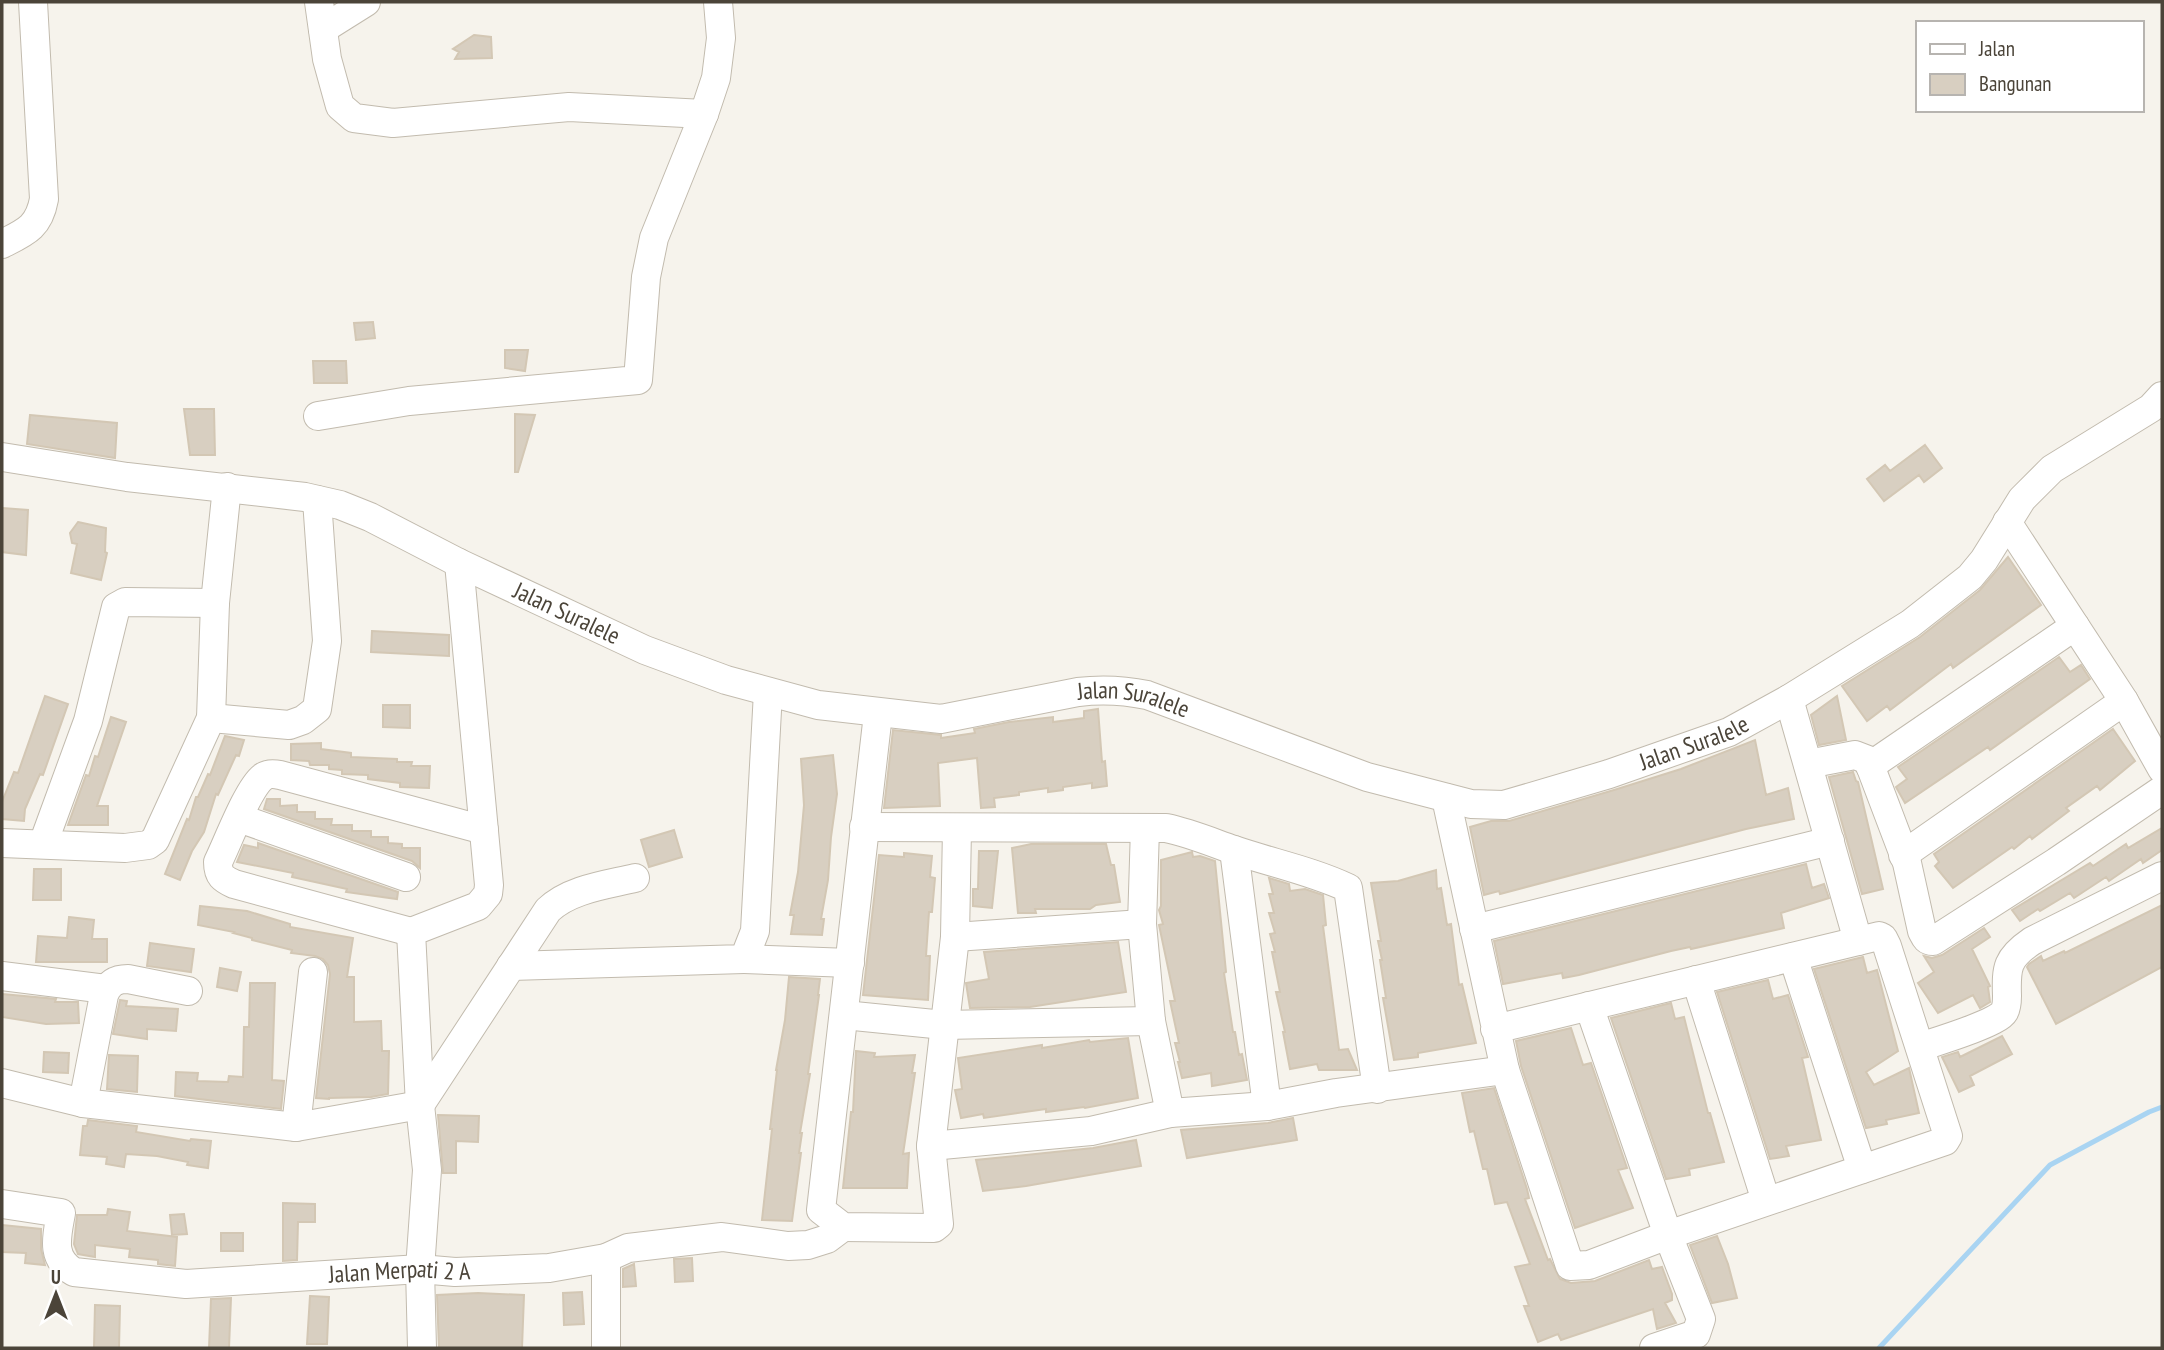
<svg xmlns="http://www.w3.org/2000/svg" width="2164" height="1350" font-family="'PT Sans Narrow',sans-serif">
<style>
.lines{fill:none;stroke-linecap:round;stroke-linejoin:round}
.stream{stroke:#a9d4f2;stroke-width:5}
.building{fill:#d8cfc1;stroke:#d3c7b4;stroke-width:2}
.minor-casing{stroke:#c2bbae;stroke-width:30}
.minor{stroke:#fff;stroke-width:28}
.labels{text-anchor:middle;stroke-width:5;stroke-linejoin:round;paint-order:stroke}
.street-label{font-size:24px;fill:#4b4439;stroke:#fff}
</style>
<rect width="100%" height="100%" fill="#f6f3ec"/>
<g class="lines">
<path class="stream" d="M1879 1348 2050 1165 2149 1112 2162 1107"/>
</g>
<path class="building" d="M474 35 491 37 492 58 455 59 459 52 453 49Z
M373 322 375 338 356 340 354 323Z
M505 350H528L525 371 505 368Z
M313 361H346L347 383H314Z
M184 409H214L215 455H190Z
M515 414 535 415 518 472H515Z
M30 415 117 423 115 458 27 444Z
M1925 445 1942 468 1924 482 1919 475 1884 501 1867 479 1885 465 1890 471Z
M2 508 28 510 26 555 2 552Z
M78 522 106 528 105 552 107 553 101 580 71 573 77 544 72 543 70 533Z
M2008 557 2041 605 1953 668 1951 664 1890 710 1887 706 1867 721 1842 686 1920 637 1980 590Z
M372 631 449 635V656L371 652Z
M2059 657 2070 672 2081 665 2090 679 1990 750 1988 747 1905 803 1896 787 1907 779 1898 767Z
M45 696 68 704 43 775 40 774 25 809 24 821 2 819V802L14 772 18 773Z
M1837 696 1846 740 1819 745 1811 715Z
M383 705H410V728L383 727Z
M1098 709 1102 762 1105 761 1107 786 1092 788V783L1063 787V790L1048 792V788L1019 792V795L994 798 995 807 981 808 977 758 938 763 940 806 884 808 893 730 941 735V738L975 733 974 729 1009 722 1053 717V722L1084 718V711Z
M111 717 126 722 97 806H108V825H68L86 775 89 776 95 756 98 757Z
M2113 729 2135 761 2100 790 2097 786 2066 808 2069 811 2032 839 2030 836 2014 849 2012 847 1953 888 1935 866 1939 862 1934 854Z
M225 736 244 740 239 756 236 755 218 795 216 794 204 832 192 851 180 880 165 874 187 819 189 820 196 797H198L208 774 210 775Z
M1755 740 1766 795 1788 788 1794 819 1746 829 1500 894 1499 891 1484 895 1470 827 1491 821H1509L1614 790 1681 769Z
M321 743V749L351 753V757L397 759V762H412L411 766H430L429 788 400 787V783L368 779V775L342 774V770L329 769V765H310L309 761 291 760V744Z
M833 755 837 794 831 837 828 880 821 919H824L822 935 791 934 794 915H790L798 872 804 805 801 759Z
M1853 772 1856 781 1858 782 1883 889 1862 894 1829 777Z
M267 799H280V806L297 805V812H315V819H332L331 825H352V831H371V837H388V843L402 844V848H420V868L412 861 264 809Z
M2162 828V850L2143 863 2141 859 2109 881 2106 877 2074 898 2070 893 2040 911 2038 909 2020 921 2012 910 2090 863 2093 866 2126 844 2128 848Z
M674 830 682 857 649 867 641 840Z
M258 843 398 892 397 899 346 892 347 889 292 877 293 873 237 862 244 845 258 848Z
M1031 844H1106L1111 865H1114L1120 902 1096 905 1090 909H1035L1036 913H1018L1012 848Z
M979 851H998L992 908 973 906V889H978Z
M1192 852 1193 857 1200 856 1215 861 1226 972 1224 973 1233 1032H1235L1239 1055 1242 1054 1247 1080 1212 1086 1211 1073 1182 1078 1178 1062H1180L1175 1043H1179L1170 1001H1175L1159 925 1163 924 1159 910 1161 906V860Z
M904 853 932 856 930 877 935 878 932 912H929L926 956H930L928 1000 863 995 879 855 904 857Z
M1806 864 1812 888 1824 884 1829 898 1781 913 1784 928 1691 949 1690 947 1671 951 1579 975 1563 978 1562 973 1503 984 1494 941Z
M34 869H61V900H33Z
M1436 870 1437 889 1441 888 1447 925 1451 924 1459 985 1462 984 1476 1043 1418 1053V1057L1394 1060 1383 998H1386L1380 960H1382L1378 941H1381L1371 883 1398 881Z
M1269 878 1289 884 1290 891 1305 889 1323 895 1326 925 1323 926 1339 1050 1348 1049 1357 1070H1319L1317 1064 1290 1069 1283 1032H1285L1276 992H1280L1272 952H1275L1270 934 1275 933 1269 913H1274L1269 894H1273Z
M2162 905V967L2056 1024 2027 967 2029 964 2041 956 2043 961 2064 951 2065 953Z
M200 906 247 911 290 924V927L353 938 347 977H354V1022L381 1021 382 1051H389L388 1094 371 1097 329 1098V1099L316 1098 330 974 328 965 323 959 315 956 291 953 292 950 252 940V938L233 933 234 932 198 925Z
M69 917 94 920 92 939H107V962H36L38 936 67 938Z
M1984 928 1990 937 1972 949 1990 986 1988 987 1990 1002 1980 1008 1973 995 1938 1013 1918 983 1934 972 1924 956 1932 958 1942 955Z
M1118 942 1126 992 1030 1007 970 1008 966 983 989 979 984 952Z
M150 943 194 949 191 972 147 966Z
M1863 957 1867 973 1877 970 1898 1051 1866 1072 1874 1085 1909 1068 1919 1113 1886 1120 1887 1124 1866 1128 1814 969Z
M220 968 241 972 237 991 217 987Z
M789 977 820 979 818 995H819L808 1074H810L800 1133H802L799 1153H801L792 1221 762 1220 772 1129H770L777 1070H776L785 1020Z
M1768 980 1773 999 1788 995 1808 1057 1802 1058 1821 1140 1786 1146 1789 1156 1770 1159 1717 992Z
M250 983H275L272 1080 284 1081 281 1109 175 1096 176 1072 198 1073 197 1081 228 1082 229 1076 243 1077 244 1027H249Z
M2 994 56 999 55 1002H78L79 1023 46 1024 2 1017Z
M120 1000 127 1001 126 1006 178 1009 176 1031 147 1029V1039L113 1034Z
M1671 1003 1675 1019 1684 1017 1708 1113H1710L1724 1162 1689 1169 1690 1175 1666 1179 1611 1018Z
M1571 1028 1583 1065 1591 1063 1627 1168 1618 1170 1633 1208 1575 1228 1521 1066 1516 1041Z
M2002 1036 2012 1054 1970 1076 1974 1085 1959 1092 1942 1057 1958 1052 1960 1057Z
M1128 1038 1138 1098 1085 1108 1084 1107 1046 1112V1109L984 1118 983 1114 961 1118 955 1090 962 1089 958 1058 1042 1045V1048L1089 1040 1090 1042Z
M856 1051 875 1053 874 1057 915 1055 912 1073H915L903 1154 909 1153 907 1188H843L851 1112H853Z
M44 1052 69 1053 68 1073 43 1072Z
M109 1055 138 1056 137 1092 107 1089Z
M1494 1088 1527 1189 1529 1198 1525 1199 1548 1260 1550 1259 1560 1279 1571 1283 1595 1281 1649 1260 1652 1269 1662 1267 1672 1294V1300L1665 1303 1676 1323 1657 1329 1653 1309 1561 1340 1558 1334 1538 1342 1524 1306H1529L1515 1267 1530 1264 1507 1202 1495 1204 1487 1169H1483L1474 1131 1470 1132 1462 1093Z
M438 1115 479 1116 478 1142 456 1141V1173H443Z
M1293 1118 1297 1140 1187 1158 1181 1130 1268 1123Z
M88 1120 137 1126 136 1132 190 1141 191 1139 211 1141 208 1168 187 1165 188 1162 157 1156 126 1154 124 1167 106 1164 107 1157 80 1155 83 1126H87Z
M1136 1140 1141 1166 1026 1186 983 1191 976 1160 1093 1148Z
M283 1203 315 1204V1222H298L297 1260 283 1261Z
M108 1209 130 1212 127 1231 177 1237 175 1266 158 1264V1260L129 1257 130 1249 95 1245V1257L78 1254 74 1244 77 1215H107Z
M184 1214 187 1234 172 1235 170 1215Z
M2 1225 41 1229V1249L45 1265 25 1263 26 1253 2 1252Z
M221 1233H243V1251H221Z
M1717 1236 1728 1264 1737 1298 1712 1303 1690 1245Z
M692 1258 693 1281 675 1282 674 1259Z
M634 1264 636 1286 623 1287V1269Z
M582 1292 584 1324 564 1325 563 1293Z
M478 1293 524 1295 522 1348H439L437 1295Z
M310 1296 329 1297 327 1344H307Z
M231 1298 229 1348H209L211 1299Z
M95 1305 120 1306 119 1348H94Z"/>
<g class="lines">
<defs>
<g id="minor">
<path d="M319 2 327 59 340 106 354 118 393 123 569 107 704 114"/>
<path d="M323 29 366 2"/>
<path d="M2 244C26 232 39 227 44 199L33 2"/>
<path d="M318 416 409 401 638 380 646 277 654 238 704 114 716 78 721 38 718 2"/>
<path id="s1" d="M2 457 127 477 305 497 340 505 370 517 459 563 645 650 726 680 818 705 941 719 1078 692C1102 689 1123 690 1147 695L1367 777 1471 804 1504 805 1609 774 1729 732 1789 699 1910 624 1970 577 1984 560 2022 499 2052 469 2151 408 2162 396"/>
<path d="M2007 522 2124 701 2162 769"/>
<path d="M1789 699 1858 941"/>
<path d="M878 714 821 1210 843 1227 934 1228 939 1224 931 1146 955 937 957 828"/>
<path d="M211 718 289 725 303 720 317 709 327 641 317 500"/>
<path d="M1808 764 1855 755 1868 760 1907 863 1922 931C1925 937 1926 941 1933 941L2056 862 2162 790"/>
<path d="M1870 766 2075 626"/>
<path d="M1446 798 1505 1070 1570 1266 1589 1265 1668 1235 1945 1141 1948 1136 1887 946 1883 938 1879 936 1495 1029"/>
<path d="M239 818 406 877"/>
<path d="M864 827 1166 828C1190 833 1211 842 1234 850 1272 863 1312 871 1348 888L1377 1089"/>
<path d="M1145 828 1142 924 1151 1021 1170 1113"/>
<path d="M2 843 125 848 148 845 155 840 211 718 215 603 227 487"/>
<path d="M43 844 88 721 116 607 125 602 215 603"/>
<path d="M1234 850 1267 1106"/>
<path d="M1903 855 2124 701"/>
<path d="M1474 929 1830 841"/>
<path d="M411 932 234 884C223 879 218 876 218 862 227 844 248 788 263 777 268 773 275 774 280 775L484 830"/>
<path d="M955 937 1142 924"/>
<path d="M1793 957 1862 1169"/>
<path d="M744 959 850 963"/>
<path d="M511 966 744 959 755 931 768 692"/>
<path d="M2 976 106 989"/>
<path d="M1696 980 1766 1201"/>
<path d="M1589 1006 1668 1235 1701 1319 1696 1334 1654 1348"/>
<path d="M844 1015 944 1025 1151 1021"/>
<path d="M1920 1047C1935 1042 1998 1023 2004 1012 2007 1007 2007 1001 2007 996 2006 967 2007 958 2032 941L2162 876"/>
<path d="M2 1083 83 1103 296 1127 420 1105 548 910C570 889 606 885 635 878"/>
<path d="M83 1103 104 995C108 984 115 979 128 979L188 991"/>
<path d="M296 1127 313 972"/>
<path d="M931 1146 1091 1131 1170 1113 1267 1106 1336 1093 1505 1070"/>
<path id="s2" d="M2 1204 61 1213C57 1236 50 1258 74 1272L186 1284 420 1269 455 1272 549 1268 606 1258 628 1248 722 1237 788 1246 808 1245 827 1239 843 1227"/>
<path d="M422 1348 420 1269 427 1170 420 1105 411 932 478 906 488 894 489 885 459 563"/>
<path d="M606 1348V1258"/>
</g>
</defs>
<use href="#minor" class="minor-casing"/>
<use href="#minor" class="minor"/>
</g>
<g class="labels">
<g class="street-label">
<text dy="8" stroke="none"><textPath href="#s1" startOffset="593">Jalan Suralele</textPath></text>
<text dy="8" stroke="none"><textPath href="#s1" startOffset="1181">Jalan Suralele</textPath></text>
<text dy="8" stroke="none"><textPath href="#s1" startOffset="1769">Jalan Suralele</textPath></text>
<text dy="8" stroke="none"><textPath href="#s2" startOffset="452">Jalan Merpati 2 A</textPath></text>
</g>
</g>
<rect width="2164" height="1350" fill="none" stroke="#4b4439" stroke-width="7"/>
<rect x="1916" y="21" width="228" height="91" fill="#ffffff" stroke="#b7b4b0" stroke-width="2"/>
<rect x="1930" y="44" width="35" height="10" fill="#ffffff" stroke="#b7b4b0" stroke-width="2"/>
<text x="1979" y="56" font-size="21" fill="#4b4439">Jalan</text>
<rect x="1930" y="74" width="35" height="21" fill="#d8cfc1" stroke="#b7b4b0" stroke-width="2"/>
<text x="1979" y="91" font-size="21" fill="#4b4439">Bangunan</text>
<g transform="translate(56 1294)" stroke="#ffffff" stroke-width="5" paint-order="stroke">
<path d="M0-5L12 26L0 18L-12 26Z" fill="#4b4439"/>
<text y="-10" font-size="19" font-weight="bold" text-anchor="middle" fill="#4b4439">U</text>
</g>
</svg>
